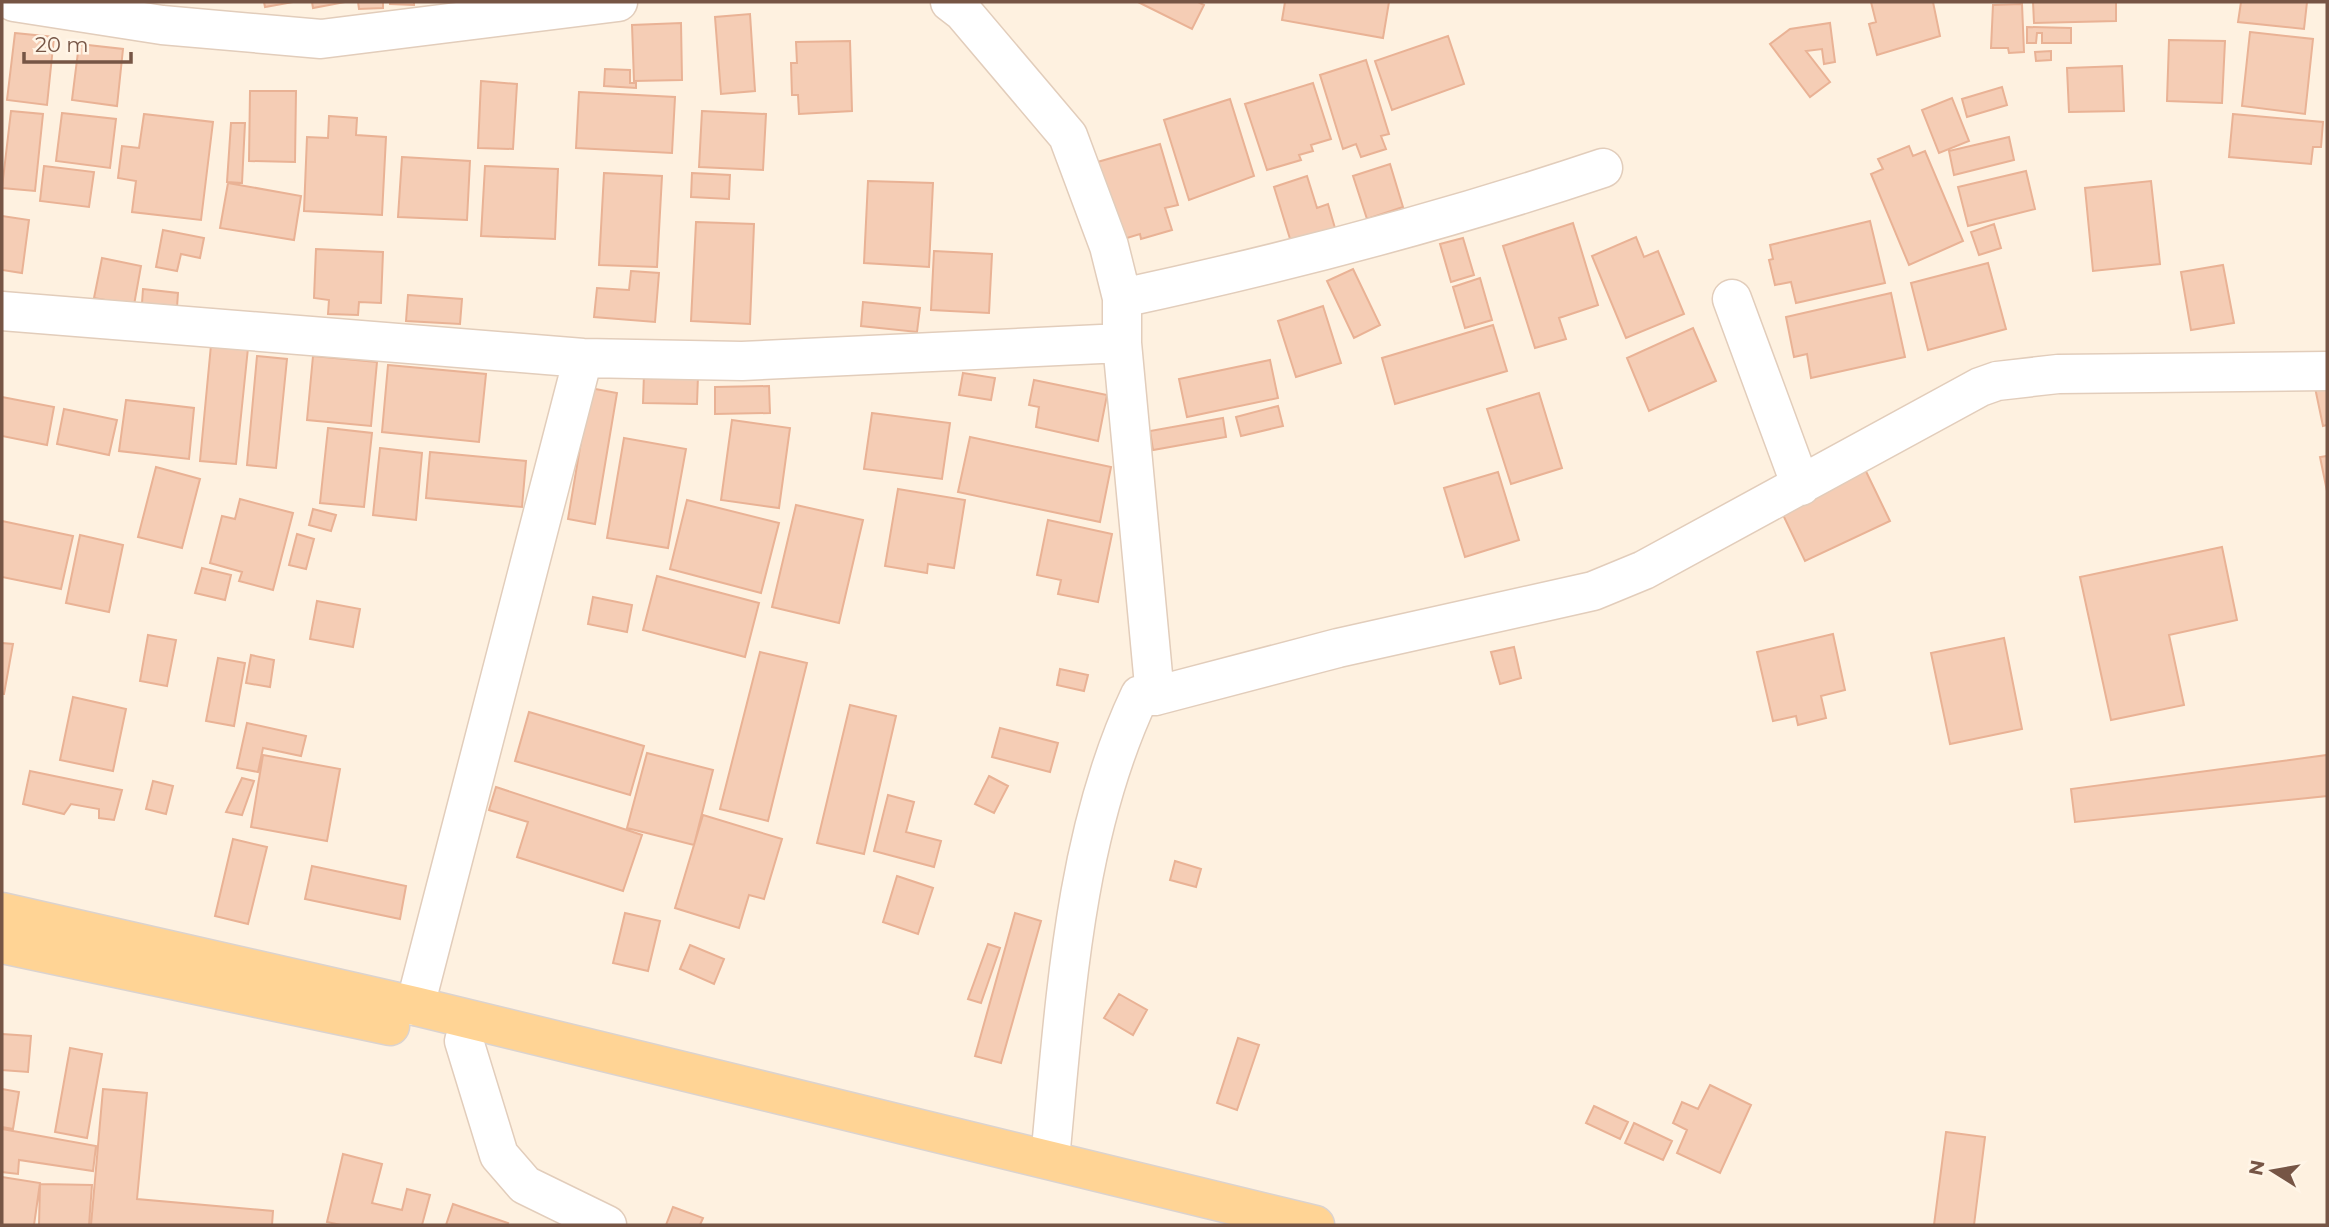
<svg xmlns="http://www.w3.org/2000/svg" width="2329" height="1227" font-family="Montserrat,sans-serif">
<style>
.building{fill:#f5cdb5;stroke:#e9b295;stroke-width:2}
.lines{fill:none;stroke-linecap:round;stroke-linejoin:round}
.minor-casing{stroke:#e2cdbb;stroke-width:41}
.major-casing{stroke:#dbd3cf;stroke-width:41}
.minor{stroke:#fff;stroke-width:38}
.major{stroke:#ffd495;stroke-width:38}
</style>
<rect width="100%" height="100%" fill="#fef1e0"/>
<path class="building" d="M264 2H293L265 7Z
M312 2H345L313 8Z
M358 2H383V8L359 9Z
M390 2H414V5L390 4Z
M1138 2H1198L1204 5 1192 29Z
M1285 2H1389L1383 38 1282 20Z
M1871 2H1933L1940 36 1877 55 1869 24 1876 22Z
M2033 2H2116V21L2034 23Z
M2241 2H2307L2304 29 2238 22Z
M2022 4 2024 52 2009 53 2008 48H1991L1993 5Z
M750 14 755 91 721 94 715 17Z
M681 23 682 80 634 81 632 25Z
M1830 23 1835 62 1824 64 1822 49 1806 51 1830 82 1810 97 1770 44 1790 29Z
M2027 27 2071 28V43H2042V33H2037L2036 43H2027Z
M2250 32 2313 39 2305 114 2242 106Z
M15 33 54 37 47 105 7 100Z
M1448 36 1464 84 1392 110 1375 61Z
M2169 40 2225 41 2222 103 2167 101Z
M850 41 852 111 799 114 798 95H792L791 63H797L796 42Z
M79 44 123 49 117 106 72 100Z
M2051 51V60L2036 61 2035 52Z
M1366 60 1389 134 1381 136 1386 149 1361 157 1356 144 1343 149 1320 75Z
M2122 66 2124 111 2069 112 2067 68Z
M605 69 630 70V83H636V88L604 86Z
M481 81 517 84 513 149 478 148Z
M1313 83 1331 139 1311 145 1313 151 1299 155 1301 160 1267 170 1245 104Z
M2002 87 2007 105 1967 117 1962 99Z
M250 91H296L295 162 249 161Z
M579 92 675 97 672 153 576 148Z
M1952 98 1969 141 1939 153 1922 110Z
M1230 99 1254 176 1189 200 1164 120Z
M11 111 43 114 35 191 2 188Z
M702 111 766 114 763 170 699 167Z
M62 113 116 119 110 168 56 161Z
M144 114 213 122 201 220 132 212 136 181 118 178 122 146 139 148Z
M2233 114 2323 122 2321 147H2313L2311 164 2229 157Z
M329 116 357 118 356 135 386 137 382 215 304 211 307 137 328 138Z
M231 123H245L242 183 227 182Z
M2009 137 2014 160 1954 175 1949 151Z
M1160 144 1178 205 1165 208 1172 230 1141 239 1140 234 1117 241 1094 163Z
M1909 146 1913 156 1925 151 1963 241 1909 265 1871 174 1883 169 1878 159Z
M402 157 470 161 467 220 398 217Z
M1390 164 1403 207 1367 219 1353 176Z
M44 166 94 172 89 207 40 201Z
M485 166 558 169 555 239 481 236Z
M2026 171 2035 209 1968 226 1958 187Z
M604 173 662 176 657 267 599 265Z
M692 173 730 175 729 199 691 197Z
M1307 176 1317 208 1328 204 1335 228 1291 242 1274 187Z
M868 181 933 183 929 267 864 263Z
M2151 181 2160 264 2093 271 2085 188Z
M228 183 301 196 294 240 220 228Z
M2 216 29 220 22 273 2 270Z
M1870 221 1885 283 1796 303 1791 282 1775 285 1769 260 1773 259 1770 245Z
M696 222 754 224 750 324 691 321Z
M1573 223 1598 305 1559 318 1566 339 1535 348 1503 246Z
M1994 224 2001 248 1979 255 1971 232Z
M163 230 204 238 200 258 181 254 177 271 156 267Z
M1636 237 1644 257 1658 251 1684 314 1626 338 1592 256Z
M1463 238 1474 275 1451 282 1440 244Z
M316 249 383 252 381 303 359 302 358 315 328 314 329 300 314 298Z
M934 251 992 254 989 313 931 310Z
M102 258 141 266 134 305 94 298Z
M1988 263 2006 329 1928 350 1911 283Z
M2223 265 2234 323 2191 330 2181 272Z
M1353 269 1380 325 1354 338 1327 281Z
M631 271 659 273 655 322 594 317 597 288 629 290Z
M1480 278 1492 320 1465 328 1453 287Z
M143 289 178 293 177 307 142 303Z
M1891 293 1905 357 1811 378 1807 354 1794 357 1786 317Z
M408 295 462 299 460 324 406 321Z
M863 302 920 308 917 332 861 326Z
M1323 306 1341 363 1296 377 1278 321Z
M1493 325 1507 371 1395 404 1382 358Z
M1693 328 1716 381 1649 411 1627 358Z
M211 345 248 348 236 464 200 461Z
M257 356 287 359 276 468 247 465Z
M313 356 377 362 371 426 307 420Z
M1270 360 1278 398 1187 417 1179 379Z
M388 365 486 374 479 442 382 432Z
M963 373 995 378 991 400 959 395Z
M644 374 698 376 697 404 643 403Z
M2327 375V425L2323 426 2313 378Z
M1034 380 1107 395 1098 441 1036 427 1039 407 1029 405Z
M769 386 770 413 715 414V387Z
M590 388 617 393 595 524 568 519Z
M1539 393 1562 468 1511 484 1487 409Z
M2 397 54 407 47 445 2 436Z
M126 400 194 408 189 459 119 451Z
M1278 406 1283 426 1241 436 1236 417Z
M64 409 117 420 109 455 57 444Z
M872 413 950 423 942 479 864 469Z
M1223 418 1226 437 1153 450 1150 431Z
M732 420 790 428 779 508 721 500Z
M328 428 372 433 364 507 320 503Z
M970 437 1111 467 1100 522 958 492Z
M624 438 686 449 668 548 607 538Z
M380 448 422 453 416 520 373 515Z
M430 452 526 461 522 507 426 498Z
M2327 456V491L2320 457Z
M1860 459 1890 521 1805 561 1775 498Z
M156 467 200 479 182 548 138 537Z
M1498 472 1519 540 1465 557 1444 488Z
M898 489 965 500 954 568 928 564 927 573 885 566Z
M240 499 293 513 273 590 239 581 242 572 210 563 222 516 235 519Z
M687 500 779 523 761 593 670 569Z
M796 505 863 520 839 623 772 607Z
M313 509 336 515 331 531 309 525Z
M1048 520 1112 534 1098 602 1058 594 1061 580 1037 575Z
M2 521 73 536 61 589 2 577Z
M297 534 314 539 306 569 289 565Z
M80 535 123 545 109 612 66 603Z
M2222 547 2237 620 2169 635 2184 705 2111 720 2080 577Z
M202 568 231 575 225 600 195 593Z
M657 576 759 603 745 657 643 630Z
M593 597 632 605 627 632 588 624Z
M317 601 360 609 353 647 310 639Z
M1833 634 1845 690 1821 696 1826 718 1798 725 1796 716 1773 721 1757 652Z
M148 635 176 640 167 686 140 681Z
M2004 638 2022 729 1950 744 1931 653Z
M2 643 13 644 4 694H2Z
M1514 647 1521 678 1500 684 1491 652Z
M760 652 807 663 768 821 720 809Z
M251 655 274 660 270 687 246 683Z
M218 658 245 663 234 726 206 721Z
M1060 669 1088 675 1084 691 1057 685Z
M73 697 126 709 113 771 60 760Z
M850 705 896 716 864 854 817 843Z
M529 712 644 746 630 795 515 761Z
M247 723 306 736 301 756 263 748 258 772 237 768Z
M1000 728 1058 743 1050 772 992 757Z
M647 753 713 770 694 845 627 828Z
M263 755 340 769 327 841 251 827Z
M2327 755V796L2075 822 2071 789Z
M30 771 122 790 114 820 99 818V809L71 804 64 814 23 804Z
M989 776 1008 786 994 813 975 804Z
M242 778 254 781 242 815 226 812Z
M153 781 173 786 166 814 146 809Z
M496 787 642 835 623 891 517 857 528 822 489 810Z
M888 795 914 802 906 832 941 841 934 867 874 851Z
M703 815 782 839 764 899 749 895 739 928 675 908Z
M233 839 267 847 248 924 215 916Z
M1175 861 1201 869 1196 887 1170 880Z
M312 866 406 886 400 919 305 899Z
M897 876 933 888 918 934 883 922Z
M625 913 660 921 648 971 613 963Z
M1015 913 1041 921 1001 1063 975 1056Z
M988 944 1000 948 981 1003 968 999Z
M690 945 724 959 714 984 680 969Z
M1119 994 1147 1010 1133 1035 1104 1018Z
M2 1034 31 1036 28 1072 2 1070Z
M1238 1038 1259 1045 1237 1110 1217 1103Z
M70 1048 102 1054 87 1138 55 1132Z
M1710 1085 1751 1105 1720 1173 1677 1153 1687 1130 1673 1123 1682 1102 1698 1109Z
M2 1089 19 1092 13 1129 2 1127Z
M103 1089 147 1093 137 1199 273 1211 272 1225H91Z
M1594 1106 1628 1122 1620 1139 1586 1123Z
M1634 1123 1672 1141 1663 1160 1625 1143Z
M2 1129 96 1146 93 1171 19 1160 18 1174 2 1172Z
M1946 1132 1985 1137 1974 1225H1934Z
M343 1154 382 1164 372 1203 402 1210 407 1189 430 1195 422 1225H341L327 1222Z
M2 1177 40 1183 34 1225H2Z
M40 1184 92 1185 89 1225H39Z
M453 1204 508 1223 507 1225H446Z
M673 1207 703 1218 700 1225H666Z"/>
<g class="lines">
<defs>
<path id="minor" d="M14 2 162 25 321 39 618 2
M950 2 963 12 1068 136 1109 246 1122 298V343L1155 696 1140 695C1073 836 1065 1006 1050 1159
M1122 298C1285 263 1445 221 1603 168
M1732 299 1801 486
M2 311 583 358 742 361 1122 343
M1155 696 1338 648 1593 591 1644 570 1980 387 1997 381 2058 374 2327 371
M415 1006 583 358
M464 1041 499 1155 525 1185 607 1225"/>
<path id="major" d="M2 912 415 1006 1315 1225
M2 944 390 1026"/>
</defs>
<use href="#minor" class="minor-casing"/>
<use href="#major" class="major-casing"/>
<use href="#minor" class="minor"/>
<use href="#major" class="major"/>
</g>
<rect width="2329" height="1227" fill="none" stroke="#765545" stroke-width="7"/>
<g transform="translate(2273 1171) rotate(281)" stroke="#fff5e7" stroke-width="5" paint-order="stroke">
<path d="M0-5L12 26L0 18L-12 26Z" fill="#765545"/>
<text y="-10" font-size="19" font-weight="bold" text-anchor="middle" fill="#765545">N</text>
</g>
<path d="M24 52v10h107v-10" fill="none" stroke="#765545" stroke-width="3.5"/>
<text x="35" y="52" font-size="21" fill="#765545" stroke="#fff5e7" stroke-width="5" paint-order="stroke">20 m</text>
</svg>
